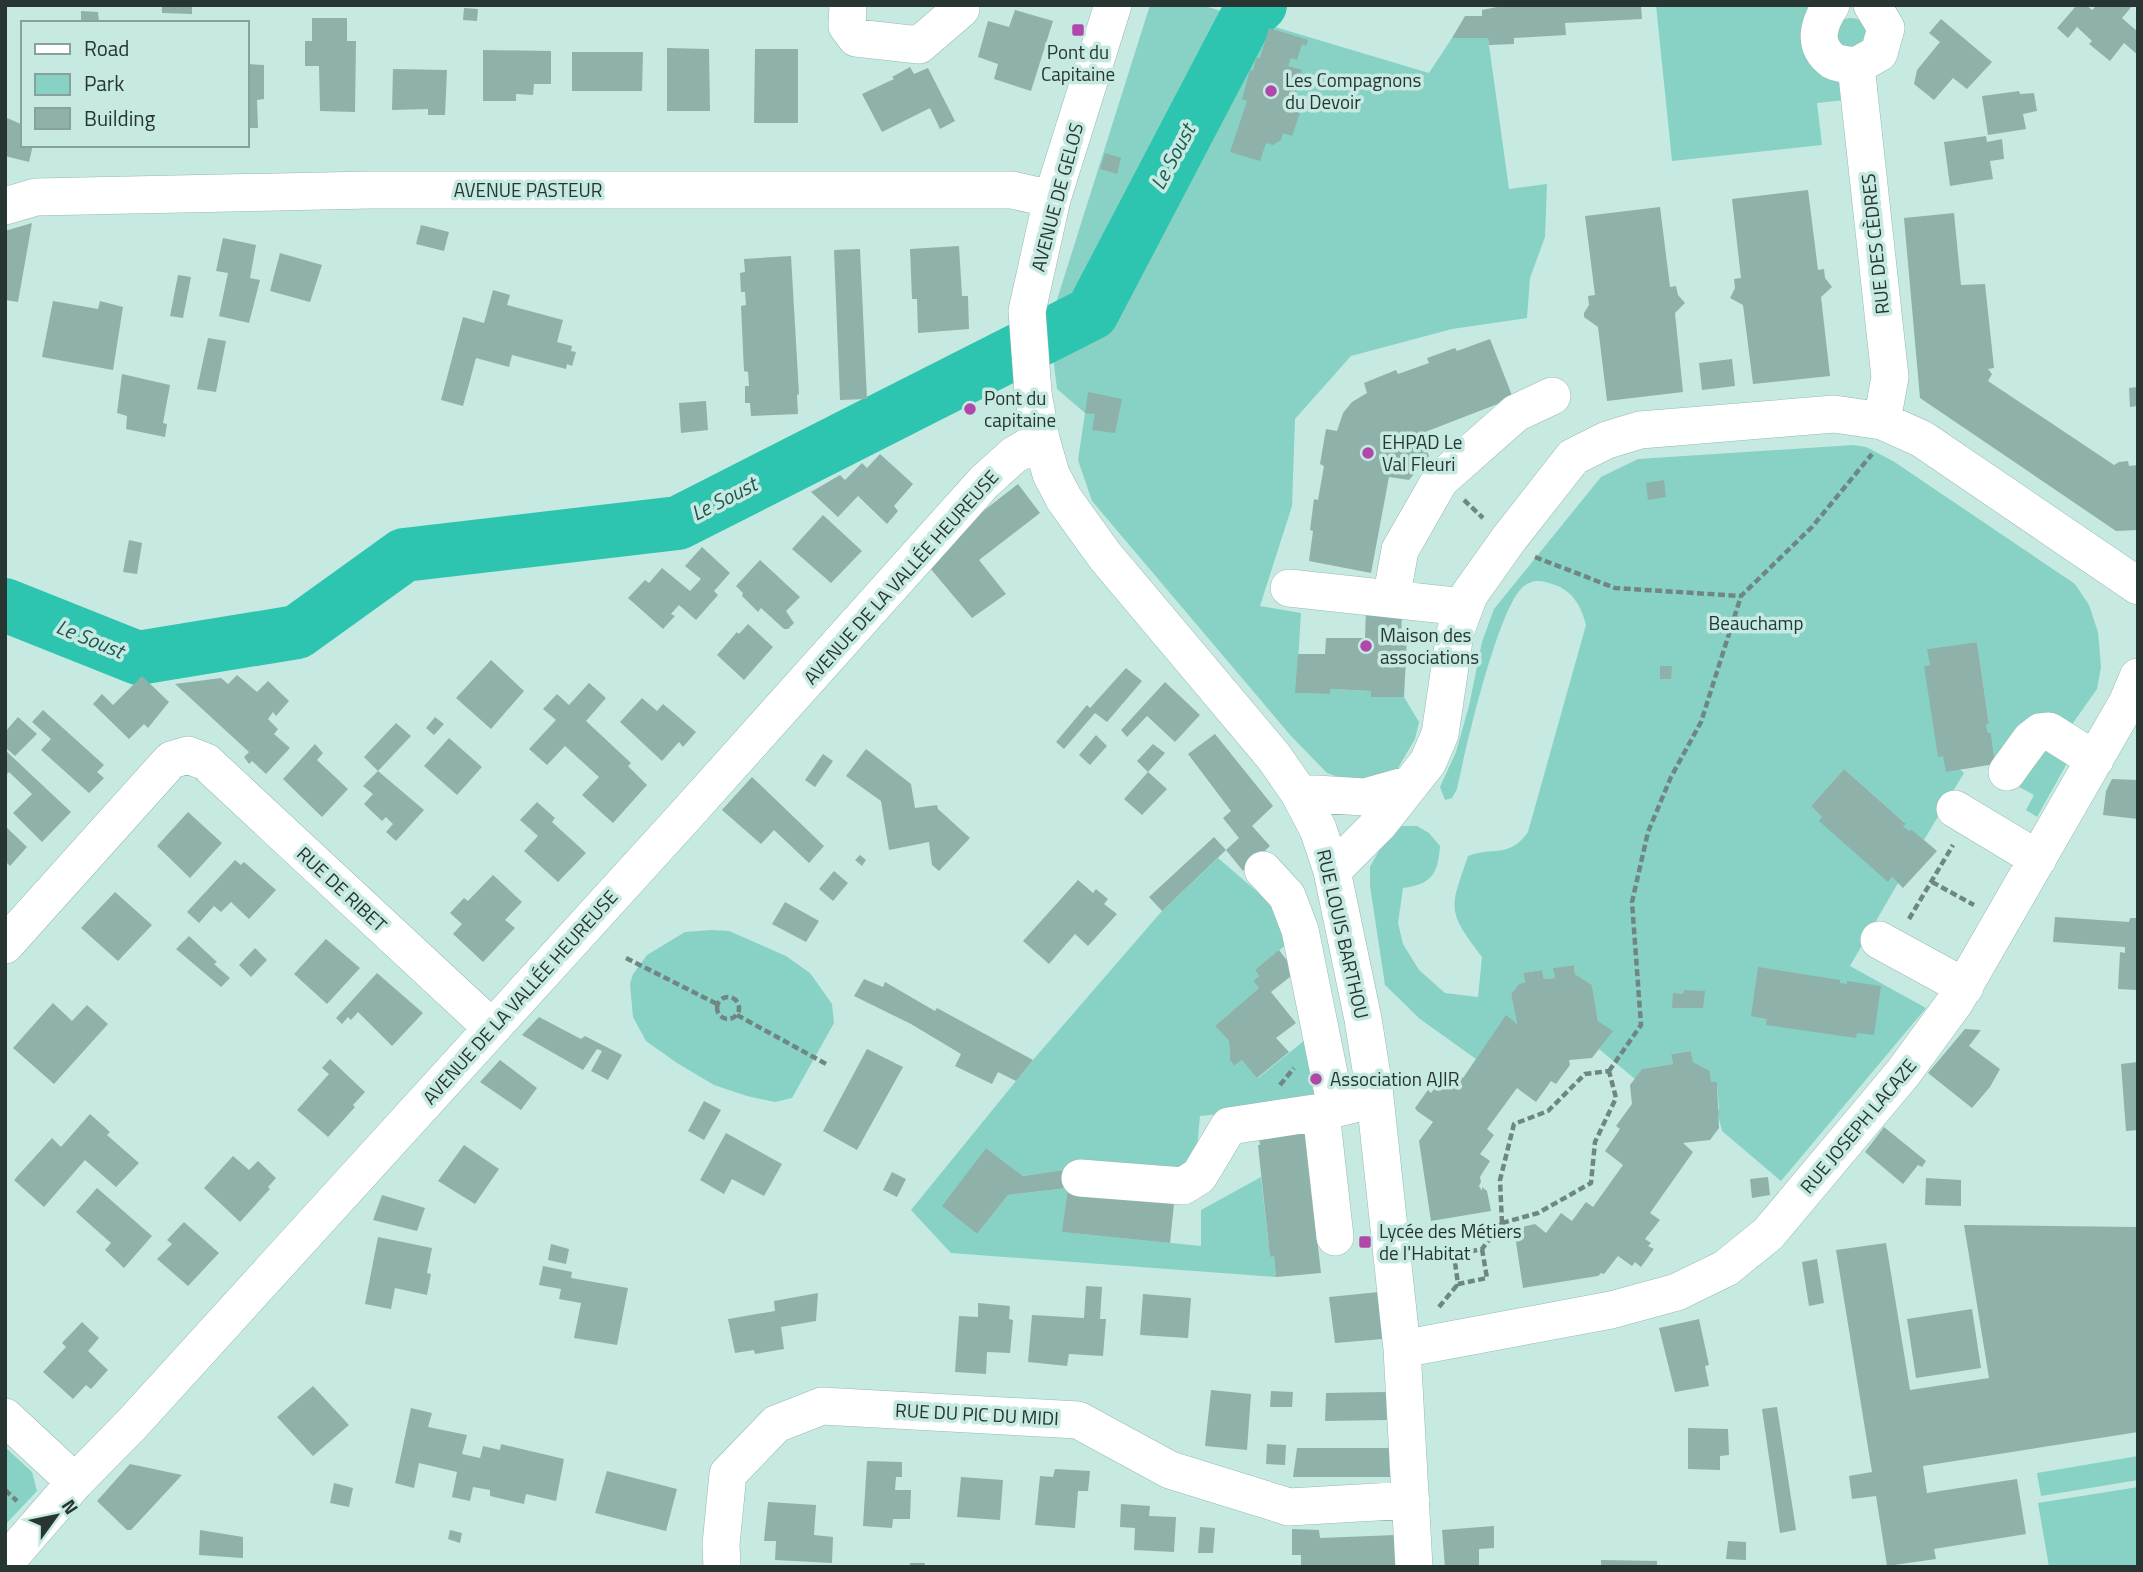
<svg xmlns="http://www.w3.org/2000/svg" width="2143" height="1572" font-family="'Titillium Web',sans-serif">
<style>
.green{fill:#87d2c4}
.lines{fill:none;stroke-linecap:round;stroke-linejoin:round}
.river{stroke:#2dc4b0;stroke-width:54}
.building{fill:#8eb1a9}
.minor-casing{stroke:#96b9b1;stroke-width:38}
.path{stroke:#6f8782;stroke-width:4.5;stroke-dasharray:7 3.5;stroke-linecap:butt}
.minor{stroke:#fff;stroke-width:37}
.poi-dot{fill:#b147a8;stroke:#c6eae2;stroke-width:2.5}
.labels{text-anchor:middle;stroke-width:7;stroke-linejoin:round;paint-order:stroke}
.poi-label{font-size:19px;fill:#283633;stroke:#c6eae2;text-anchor:start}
.street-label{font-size:19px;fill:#283633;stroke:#c6eae2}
.park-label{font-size:19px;fill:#213934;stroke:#c6eae2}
.water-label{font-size:21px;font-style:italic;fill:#1e584f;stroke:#c6eae2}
</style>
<rect width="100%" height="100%" fill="#c6eae2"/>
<path class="green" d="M1150 5H1201L1429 73 1452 38H1488L1509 189 1547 184 1545 237 1530 278 1527 318 1452 329 1351 356 1295 419 1292 506 1260 606 1301 613 1296 693 1329 694 1330 689 1371 691V697H1404L1419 722 1415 739 1398 768 1374 782 1346 780 1327 773 1291 736 1092 501 1078 460 1085 413 1057 389 1049 325Z
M1656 5H1819L1843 78 1845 100 1817 103 1822 145 1672 161Z
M1836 33a15 15 0 1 1 30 0a15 15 0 1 1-30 0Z
M1853 445 1866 447 1893 461 2075 584 2089 605 2098 632 2101 667 2097 689 2068 730 1995 764 1991 733H1988L1986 724 1989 723 1977 642 1928 649 1930 665 1925 666 1943 756 1964 773 1924 840 1911 829 1909 831 1903 826 1905 823 1844 769 1811 806 1888 881 1892 877 1898 883 1850 966 1926 1008 1781 1181 1722 1131 1717 1111 1719 1109 1717 1082H1711L1710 1071 1693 1062 1691 1051 1671 1054 1673 1064 1642 1069 1635 1079 1599 1049 1612 1031 1598 1021 1592 985 1575 974 1574 965 1554 968 1555 978 1544 979 1542 970 1523 973 1525 982 1519 984 1511 994 1517 1024 1506 1016 1476 1059 1420 1019 1385 985 1370 886V867L1388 834 1402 826H1417L1429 833 1440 846C1438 874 1432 884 1403 888L1398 923 1403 944 1419 970 1445 993 1478 997 1482 957C1446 910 1450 909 1468 856 1493 846 1509 859 1528 832L1586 625C1582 608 1573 591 1555 585 1544 581 1534 578 1524 586 1498 606 1465 751 1457 789L1452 798 1445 800 1440 787 1456 752 1469 706 1482 642 1494 609 1601 477 1638 459Z
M2038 746 2071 756 2037 817 2026 810 2034 795 2012 783Z
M1218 858 1290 920 1292 940 1255 970 1259 976 1253 981 1259 988 1215 1026 1229 1041 1230 1060 1234 1066 1242 1060 1258 1078 1310 1036 1324 1080 1309 1105 1200 1116 1197 1148 1182 1174 1070 1169 1023 1176 986 1148 943 1206 977 1234 1008 1195 1068 1188 1063 1232 1201 1246V1210L1261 1177 1270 1257 1274 1256 1276 1277 951 1253 911 1210 1033 1060 1162 911Z
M711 930 729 931 786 956 810 973 832 1004 834 1023 792 1098 775 1102 747 1096 714 1085 677 1063 646 1041 633 1017 630 984 633 974 647 955 685 932Z
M5 1447 32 1472 37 1491 5 1525Z
M2138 1456V1480L2041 1496 2037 1473Z
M2138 1487V1567H2049L2038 1503Z"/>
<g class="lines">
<path class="river" d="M5 605 138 658 297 632 404 555 678 523 1092 313 1248 15 1260 5"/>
</g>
<path class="building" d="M162 5H192V14L162 13Z
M1507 5H1641L1642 19 1565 23 1566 35 1514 38V44L1489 45 1488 38H1452L1465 16H1482V10Z
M2077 5H2086L2092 10 2097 5H2133L2122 18 2138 32V55L2124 43 2110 61 2089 44 2092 41 2077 27 2068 38 2057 28Z
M464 8 478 9 477 21 463 20Z
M1015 10 1053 21 1031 91 994 79 998 64 978 57 988 21 1009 27Z
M81 11 98 12 99 23H81Z
M312 18H347V41H356L355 112 320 111 319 66H305V41H312Z
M1941 19 1992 62 1967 89 1953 78 1934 100 1914 84 1917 70 1940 42 1929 33Z
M1269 28 1308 40 1306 46 1302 44 1297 60 1291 58 1288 66 1302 70 1293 103 1300 106 1297 112 1300 113 1292 136 1283 133 1281 140 1273 145 1266 143 1260 161 1230 152 1247 101 1242 99 1250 70 1253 71 1256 58H1260Z
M667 48 709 49 710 111H667Z
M755 49H798V123H754Z
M483 50 551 51V84H534L533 95 516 94V101H483Z
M572 52H643L642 91H572Z
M247 64 264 65V99L257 100 258 128H247Z
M910 67 914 74 928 68 955 121 940 129 930 108 882 132 862 94 894 79 892 77Z
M393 69 447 70 445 115H428V109L392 110Z
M2019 91 2020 94 2034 93 2037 111 2023 114 2026 129 1988 135 1982 96Z
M5 117 23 125V145H33L29 162 5 156Z
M1986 136 1987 142 2002 139 2004 159 1990 161 1993 179 1950 186 1944 142Z
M1105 153 1121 158 1117 174 1100 169Z
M1808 190 1818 270 1824 269 1825 278 1832 287 1821 297 1830 376 1753 384 1743 305 1730 298 1735 288 1734 279 1741 278 1732 199Z
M1660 207 1670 287 1676 286 1678 295 1685 303 1675 313 1683 392 1607 401 1598 327 1584 317V313L1589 305 1588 296 1595 295 1585 216Z
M1954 213 1961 285 1985 284 1994 368 1988 369 1992 374 1988 381 2114 465 2119 462 2128 461 2129 466 2138 465V530L2116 531 1920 398 1904 218Z
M32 223 18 302 5 300V231Z
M421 225 449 232 444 251 416 244Z
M223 238 256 245 250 278 260 280 249 323 219 316 228 273 216 271Z
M959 246 962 296H968L969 329 918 333 917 299H912L910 249Z
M860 249 867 399 840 400 834 250Z
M280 253 322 265 310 302 270 291Z
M791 256 799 394 797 395 798 414 751 416 750 403H745V386H749L748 372 744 371 741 306 746 305 745 292H741L740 273 745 272 744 259Z
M178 275 191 277 183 318 170 316Z
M493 290 510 295 507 305 563 320 557 342 572 346 571 351 576 352 572 366 567 364 566 369 512 355 509 367 476 358 463 406 441 400 463 317 484 323Z
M53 301 98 309 100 301 123 307 113 370 42 357Z
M208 338 226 341 216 392 197 389Z
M1490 339 1513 398 1420 434 1429 456 1409 480 1389 477 1371 573 1309 561 1313 531 1310 530 1314 499 1318 500 1324 466 1320 464 1326 429 1337 431 1343 413 1352 402 1367 393 1364 383 1396 370 1398 374 1429 363 1427 358 1455 348 1457 351Z
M1732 359 1735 386 1702 390 1699 363Z
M122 374 170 385 163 423 167 424 165 437 126 429 127 416 117 413Z
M2138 387V406L2130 407 2129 388Z
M1088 392 1122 399 1115 433 1092 430 1095 414 1085 413Z
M706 401 708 430 681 433 679 403Z
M972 402 978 410 969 416 963 407Z
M880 454 913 484 894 506 898 511 887 524 858 496 838 517 811 492 840 475 845 480 862 463 867 468Z
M1664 480 1666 497 1648 500 1646 483Z
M1018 484 1040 513 979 560 1006 594 972 618 930 568 964 526Z
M823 515 862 551 831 583 792 549Z
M129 540 142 543 137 574 123 572Z
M702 547 730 573 714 591 718 595 696 620 679 605 671 614 675 616 663 629 628 598 645 580 649 583 662 568 690 591 701 579 685 566Z
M760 560 800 597 786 611 794 623 788 629H784L761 608 758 612 742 596 743 593 736 586Z
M1366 609 1402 611 1401 638H1407L1404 697H1371V691L1330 689V694L1295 693 1298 654H1325L1326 638H1365Z
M748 624 773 647 744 680 717 655 737 632 739 634Z
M1977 642 1989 724H1986L1988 733H1991L1995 764 1946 772 1943 756 1938 757 1924 666 1930 665 1927 649Z
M491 660 524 691 491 729 456 698Z
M1660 666H1672L1671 679H1660Z
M1126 668 1142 681 1107 722 1095 713 1064 749 1056 742 1087 705 1090 708Z
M237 675 257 692 268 681 289 701 276 716 273 712 268 719 278 729 274 734 290 748 266 774 252 761 249 764 244 757 249 752 175 684 221 678 228 684Z
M142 676 169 702 148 728 144 724 129 739 93 704 102 694 113 705Z
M1165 682 1200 715 1175 742 1147 716 1127 737 1121 730Z
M589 683 606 698 586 721 631 763 628 766 647 785 613 823 582 795 599 777 565 746 547 765 529 749 556 720 543 709 557 694 569 705Z
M642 698 657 711 663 704 696 732 683 747 679 742 662 761 620 722Z
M43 710 104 765 97 772 104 778 89 793 41 750 51 739 32 722Z
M18 717 37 734 15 756 5 747V732Z
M435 717 444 724 434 735 426 728Z
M396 723 411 736 378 771 424 810 396 841 386 832 393 824 386 817 382 821 364 804 373 794 363 786 378 771 364 757Z
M1215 734 1273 806 1252 826 1270 846 1243 871 1226 850 1162 911 1149 897 1214 837 1226 850 1239 838 1223 818 1231 811 1188 754Z
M1096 735 1107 746 1090 765 1079 755Z
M449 738 482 767 457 795 424 766Z
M315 744 323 753 317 760 348 789 322 817 283 779Z
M1153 744 1165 753 1148 772 1137 761Z
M866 749 911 784 915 808 937 805 938 809 970 838 939 871 932 865 929 842 889 850 881 801 846 776Z
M5 750 71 812 42 842 13 813 32 794 9 772 5 776Z
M823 754 833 761 815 787 805 780Z
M1844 769 1906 824 1903 826 1909 831 1911 829 1937 851 1903 888 1892 877 1888 882 1819 821 1822 817 1811 806Z
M1148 772 1167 789 1142 815 1124 799Z
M752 777 824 846 809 863 774 830 761 844 722 810Z
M2112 779 2138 780V819L2103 815 2106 791Z
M537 802 555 818 552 822 586 853 558 882 524 851 538 836 520 820Z
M188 812 222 843 190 878 157 846Z
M5 826 27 847 10 866 5 861Z
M860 855 866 860 862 866 855 860Z
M235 860 241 865 244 862 276 890 249 919 231 902 221 912 214 906 199 923 187 912Z
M834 871 848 883 833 901 819 889Z
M493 875 522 902 505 920 515 928 483 962 453 934 462 924 450 913 464 898 468 901Z
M1078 880 1093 893 1096 889 1108 899 1104 904 1117 914 1088 946 1075 934 1049 964 1023 941Z
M115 892 152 925 118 961 81 928Z
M785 902 819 921 806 942 772 924Z
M2055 917 2129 922 2130 918H2138V990L2118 989 2120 952 2125 953V947L2053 942Z
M189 936 217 962 214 964 230 978 221 987 176 949Z
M326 939 360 968 327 1004 294 974Z
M255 948 267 960 251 977 239 965Z
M1279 950 1296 972 1271 992 1296 1023 1276 1038 1289 1052 1257 1078 1242 1060 1234 1066 1230 1060 1229 1041 1215 1026 1259 988 1253 981 1259 976 1255 970Z
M1574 965 1575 974 1592 985 1598 1021 1613 1031 1592 1058 1569 1060 1570 1065 1556 1084 1551 1081 1536 1102 1517 1088 1487 1129 1494 1135 1480 1154 1490 1161 1480 1177 1481 1182 1479 1186 1482 1191V1187L1487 1191 1491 1211 1431 1221 1419 1141 1433 1122 1417 1111 1415 1108 1428 1090 1431 1093 1437 1085 1443 1089 1455 1072 1463 1078 1506 1015 1517 1024 1511 994 1519 984 1525 982 1523 973 1542 970 1544 979 1555 978 1553 968Z
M1758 967 1840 980V983L1847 984V981L1881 986 1874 1035 1857 1033 1856 1038 1766 1025 1767 1019 1751 1016Z
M377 973 423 1013 392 1046 358 1012 351 1020 348 1017 342 1024 336 1018Z
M864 979 883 987 885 982 935 1011 937 1008 1033 1060 1016 1081 998 1072 992 1084 955 1066 961 1054 911 1024 854 996Z
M1684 990 1705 991 1703 1008H1672L1673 993 1683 994Z
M53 1003 72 1021 87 1005 108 1024 54 1084 13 1048Z
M539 1017 581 1039 585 1036 622 1055 608 1080 591 1071 602 1051 597 1049 583 1070 522 1035Z
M1965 1029 1981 1030 1969 1046 2000 1069 1990 1087 1972 1108 1928 1073Z
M867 1049 903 1067 857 1150 823 1131Z
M1691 1051 1693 1062 1710 1071 1711 1082H1717L1719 1128 1710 1140 1683 1143 1693 1152 1650 1213 1660 1220 1645 1239 1651 1243 1648 1246 1654 1249 1641 1267 1635 1262 1632 1266 1618 1256 1604 1274 1601 1273 1598 1276 1523 1288 1514 1229 1535 1224 1546 1233 1561 1213 1572 1221 1586 1202 1593 1207 1623 1165 1605 1151 1620 1129 1616 1126 1632 1104 1630 1085 1642 1069 1673 1064 1671 1054Z
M330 1059 365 1092 353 1105 355 1107 328 1137 297 1110 329 1074 322 1068Z
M500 1060 537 1088 521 1110 480 1082Z
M2138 1062V1130L2126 1131 2121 1064Z
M704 1101 721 1110 704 1140 688 1131Z
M90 1114 110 1132 107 1135 139 1163 116 1187 85 1160 44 1207 14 1180 52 1138 61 1147Z
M1304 1123 1321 1273 1276 1277 1274 1256 1270 1257 1258 1145H1260L1258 1129Z
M1884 1127 1926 1161 1922 1167 1918 1165 1903 1184 1865 1152Z
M726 1133 782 1164 764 1196 732 1179 724 1194 700 1180Z
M464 1145 499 1169 475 1204 438 1181Z
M986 1148 1023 1176 1070 1169 1175 1194 1170 1243 1062 1232 1068 1188 1008 1195 977 1234 942 1206Z
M233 1156 249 1170 258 1161 276 1178 268 1187 270 1189 240 1222 204 1188Z
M892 1172 906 1179 897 1197 883 1190Z
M1768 1177 1770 1195 1752 1198 1750 1179Z
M1926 1178 1961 1180V1206L1925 1205Z
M97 1188 152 1236 124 1268 105 1250 111 1243 76 1212Z
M382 1195 425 1208 417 1231 373 1220Z
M184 1222 219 1253 188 1286 157 1259 172 1244 167 1240Z
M1964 1225 2138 1227V1432L1923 1466 1927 1493 2017 1479 2026 1534 1934 1549 1936 1559 1887 1566 1876 1496 1852 1499 1849 1476 1872 1472 1836 1250 1886 1243 1910 1390 1989 1378Z
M378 1237 432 1248 427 1273 431 1274 427 1295 395 1288 391 1309 365 1304Z
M551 1244 569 1249 566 1264 548 1260Z
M1817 1259 1824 1303 1809 1306 1802 1262Z
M543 1266 572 1272 571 1278 628 1288 617 1345 574 1338 581 1303 559 1299 561 1289 539 1285Z
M1086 1286 1102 1287 1100 1319H1106L1103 1356 1069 1354 1067 1366 1028 1362 1032 1315 1084 1318Z
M1379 1292 1383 1339 1335 1343 1329 1297Z
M818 1293 816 1321 781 1327 784 1349 755 1354 754 1350 735 1353 728 1319 775 1311 774 1301Z
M1143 1294 1191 1298 1188 1338 1140 1335Z
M978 1303 1010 1306 1009 1319 1013 1320 1010 1353 987 1352 986 1374 955 1372 959 1316 978 1317Z
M1972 1309 1981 1368 1916 1378 1907 1319Z
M1699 1319 1709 1365 1705 1366 1709 1386 1675 1392 1659 1328Z
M82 1322 99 1338 88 1351 108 1370 91 1389 86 1385 73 1399 43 1372 66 1347 62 1343Z
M313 1386 349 1425 313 1456 277 1417Z
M1211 1390 1251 1394 1247 1450 1205 1446Z
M1271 1391 1293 1392 1292 1407H1270Z
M1386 1392 1387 1420 1325 1421 1326 1393Z
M1777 1407 1796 1530 1780 1533 1762 1409Z
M411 1408 432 1413 428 1427 467 1435 462 1454 480 1458 483 1446 500 1450 501 1444 564 1459 556 1501 526 1494 524 1504 490 1496V1490L473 1487 470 1501 452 1497 457 1472 419 1463 414 1488 395 1483Z
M1688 1428 1728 1429 1729 1455 1720 1456V1470L1688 1469Z
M1267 1444 1286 1445 1285 1465 1266 1464Z
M1297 1448H1389L1390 1477H1293Z
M867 1461 902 1462V1477H896L895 1490H911L910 1519H893L892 1528 863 1526Z
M130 1464 182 1475 131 1530H127L97 1501Z
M1055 1469 1090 1471 1088 1491H1078L1075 1528 1035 1525 1040 1476 1053 1477Z
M607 1471 677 1489 666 1531 595 1513Z
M961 1477 1003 1480 1000 1520 957 1517Z
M334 1483 353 1488 349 1507 330 1503Z
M768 1502 816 1505 814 1535 833 1537 832 1563 775 1560 776 1541H764Z
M1121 1504 1150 1506 1149 1516 1176 1517 1174 1552 1134 1550 1135 1528 1120 1527Z
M1494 1526V1548L1479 1549V1567H1445L1442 1530Z
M1200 1527 1215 1528 1213 1553H1198Z
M1292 1529 1319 1530 1320 1538 1396 1535V1567H1301V1555H1292Z
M200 1530 243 1537V1558L199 1555Z
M450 1530 462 1533 460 1543 448 1539Z
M1728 1541 1746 1542V1560L1726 1559Z
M1601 1560 1657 1561V1567H1601Z
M910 1563H925L924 1567H910Z"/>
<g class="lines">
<defs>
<path id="minor" d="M848 5 847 26 856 38 919 45 961 9
M1113 5 1052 199 1027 311 1033 393 1041 439 1051 474 1064 499 1105 556 1274 757 1299 793 1318 829 1332 871 1363 1019 1374 1088 1402 1349 1414 1567
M1831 5C1819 23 1811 45 1833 61 1839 64 1849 65 1856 66L1879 53 1886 28 1872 5
M1856 66 1890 377 1882 421
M5 206 36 197 369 190H1012L1052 199
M1289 588 1464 607
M1391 599 1400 550 1440 480 1516 413 1552 396
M2007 772 2031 739 2040 732 2049 731 2095 760
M1299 793 1365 797 1411 784
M1955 809 2038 859
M1263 870 1287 896 1300 930 1336 1108
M1332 871 1379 824 1428 762 1440 734 1455 633 1469 595 1508 540 1573 457 1607 440 1640 430 1834 414 1882 421 1922 439 2138 586
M1879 940 1965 987
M5 945 171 760 188 755 206 762 492 1028
M1321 1112 1335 1237
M1080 1178 1183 1186 1199 1176 1229 1126 1321 1112 1375 1099
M1402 1349 1611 1310 1677 1292 1726 1268 1768 1234 1903 1073 1955 1002 2127 703 2138 677
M5 1417 75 1482
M5 1563 75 1482 132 1424 685 816 984 482 1014 455 1041 439
M722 1567 721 1544 728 1474 776 1424 822 1406 1078 1420 1170 1470 1289 1507 1411 1500"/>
</defs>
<use href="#minor" class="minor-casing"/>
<path class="path" d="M1464 500 1483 518
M1535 557 1615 588 1741 596
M1932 882 1974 905
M1909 919 1953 845
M626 958 717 1004
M717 1008a11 11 0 1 1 22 0a11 11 0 1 1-22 0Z
M737 1015 828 1065
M1609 1071 1641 1025 1632 902 1648 832 1671 777 1701 722 1741 596 1812 527 1872 454
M1280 1085 1294 1068
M1502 1223 1538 1213 1591 1183 1595 1142 1616 1098 1609 1071
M1502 1223 1500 1180 1514 1124 1548 1111 1585 1074 1609 1071
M1482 1249 1487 1278 1458 1284 1454 1255 1482 1249 1502 1223
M1439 1307 1458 1284
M5 1490 17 1501"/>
<use href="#minor" class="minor"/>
</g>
<g class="poi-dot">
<rect x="1071" y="23" width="14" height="14" rx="3.5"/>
<circle cx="1271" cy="91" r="7"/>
<circle cx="970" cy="409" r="7"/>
<circle cx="1368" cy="453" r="7"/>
<circle cx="1366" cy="646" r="7"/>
<circle cx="1316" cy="1079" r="7"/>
<rect x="1358" y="1235" width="14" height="14" rx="3.5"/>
</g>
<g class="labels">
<g class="poi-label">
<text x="1078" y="59" text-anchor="middle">Pont du<tspan x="1078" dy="22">Capitaine</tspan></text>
<text x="1285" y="87">Les Compagnons<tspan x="1285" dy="22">du Devoir</tspan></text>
<text x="984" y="405">Pont du<tspan x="984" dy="22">capitaine</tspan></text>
<text x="1382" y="449">EHPAD Le<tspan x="1382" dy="22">Val Fleuri</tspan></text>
<text x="1380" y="642">Maison des<tspan x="1380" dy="22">associations</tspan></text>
<text x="1330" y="1086">Association AJIR</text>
<text x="1379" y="1238">Lycée des Métiers<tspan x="1379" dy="22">de l'Habitat</tspan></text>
</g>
<g class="street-label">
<text x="528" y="197">AVENUE PASTEUR</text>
<text transform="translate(1057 197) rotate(-75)" y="7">AVENUE DE GELOS</text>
<text transform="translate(1875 244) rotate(-96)" y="7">RUE DES CÈDRES</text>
<text transform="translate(901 577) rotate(-48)" y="7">AVENUE DE LA VALLÉE HEUREUSE</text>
<text transform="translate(342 889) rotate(43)" y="7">RUE DE RIBET</text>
<text transform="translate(1343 934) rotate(77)" y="7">RUE LOUIS BARTHOU</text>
<text transform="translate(520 997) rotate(-48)" y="7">AVENUE DE LA VALLÉE HEUREUSE</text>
<text transform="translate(1858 1126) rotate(-50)" y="7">RUE JOSEPH LACAZE</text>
<text transform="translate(977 1414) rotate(3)" y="7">RUE DU PIC DU MIDI</text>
</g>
<g class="park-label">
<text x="1756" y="630">Beauchamp</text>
</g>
<g class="water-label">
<text transform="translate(1173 157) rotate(-62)" y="7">Le Soust</text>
<text transform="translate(724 499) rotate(-27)" y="7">Le Soust</text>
<text transform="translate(90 639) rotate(22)" y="7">Le Soust</text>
</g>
</g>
<rect width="2143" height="1572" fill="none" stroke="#283633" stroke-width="14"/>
<rect x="21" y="21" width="228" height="126" fill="#c6eae2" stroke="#87a29c" stroke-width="2"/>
<rect x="35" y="44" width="35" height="10" fill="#ffffff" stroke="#87a29c" stroke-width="2"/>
<text x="84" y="56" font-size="21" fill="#283633">Road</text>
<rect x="35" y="74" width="35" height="21" fill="#87d2c4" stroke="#87a29c" stroke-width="2"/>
<text x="84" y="91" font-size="21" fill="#283633">Park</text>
<rect x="35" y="108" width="35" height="21" fill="#8eb1a9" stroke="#87a29c" stroke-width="2"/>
<text x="84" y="126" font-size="21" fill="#283633">Building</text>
<g transform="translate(56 1516) rotate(57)" stroke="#c6eae2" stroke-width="5" paint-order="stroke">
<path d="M0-5L12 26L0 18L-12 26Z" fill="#283633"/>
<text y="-10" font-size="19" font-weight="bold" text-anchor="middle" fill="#283633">N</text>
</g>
</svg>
